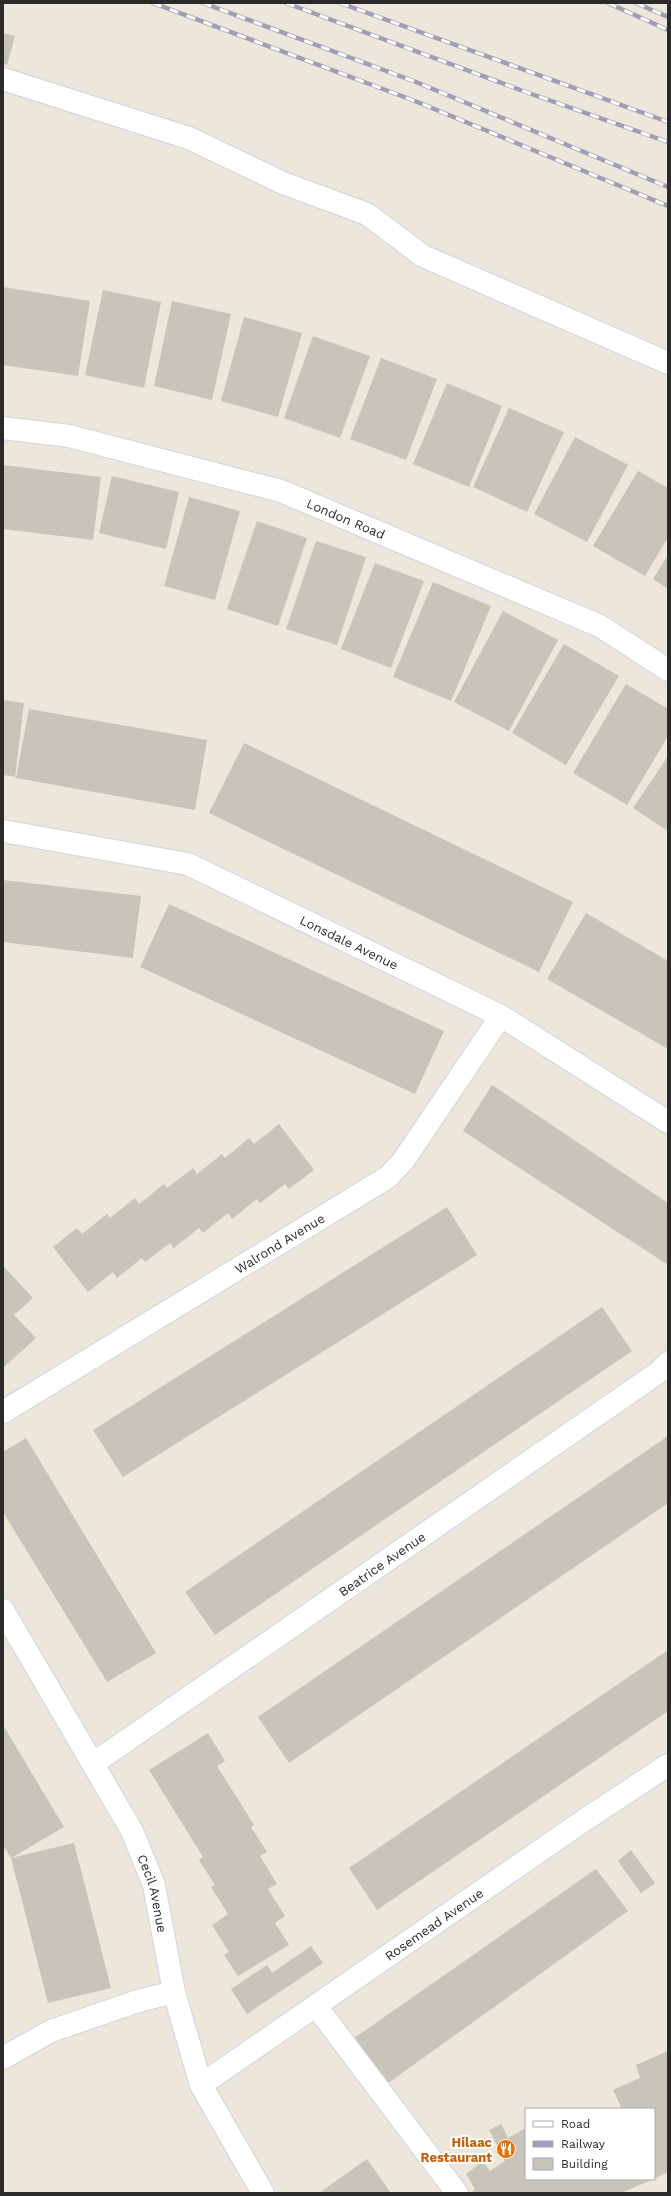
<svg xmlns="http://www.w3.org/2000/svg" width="671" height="2196" font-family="'Work Sans',sans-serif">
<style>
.building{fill:#c7c4ba}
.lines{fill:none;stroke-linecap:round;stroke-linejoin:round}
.minor-casing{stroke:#d0d3e3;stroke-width:24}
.minor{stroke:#fff;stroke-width:22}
.rail-casing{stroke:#9e9fb5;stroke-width:4.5}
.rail{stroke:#fff;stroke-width:3;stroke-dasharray:9;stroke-linecap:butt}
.labels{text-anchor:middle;stroke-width:4;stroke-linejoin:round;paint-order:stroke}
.street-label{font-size:13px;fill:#2a2a2a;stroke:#fff}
.food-label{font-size:13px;font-weight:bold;fill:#c56008;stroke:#fff;text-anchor:end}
</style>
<rect width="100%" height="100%" fill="#ece6db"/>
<path class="building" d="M3 33 15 36 7 65 3 63Z
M3 287 90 301 78 376 3 365Z
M103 290 161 302 144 388 85 375Z
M172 301 231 314 212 400 154 386Z
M244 317 302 333 278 417 221 401Z
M313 336 370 356 340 438 284 418Z
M381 358 437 379 406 460 350 439Z
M447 383 502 406 469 487 413 464Z
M509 408 564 432 527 512 473 487Z
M575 437 628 465 587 542 534 514Z
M3 465 101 477 93 540 3 529Z
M638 471 668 488V537L645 576 593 546Z
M112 476 179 492 166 549 99 533Z
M189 497 240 511 215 600 164 586Z
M257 521 307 538 278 626 227 609Z
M316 541 366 557 337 645 286 629Z
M668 555V589L653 579Z
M375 563 424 581 391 668 341 649Z
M433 582 491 606 451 701 393 677Z
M503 611 558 640 509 731 454 702Z
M564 644 619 676 566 765 512 733Z
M626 684 668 709V736L627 805 573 773Z
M3 700 24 703 15 777 3 775Z
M29 709 207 740 195 810 16 778Z
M244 743 573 902 539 972 209 813Z
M668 756V831L633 808Z
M3 880 141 896 133 958 3 942Z
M169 904 444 1031 415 1094 140 967Z
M586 913 668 961V1049L547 979Z
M492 1085 668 1203V1265L463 1131Z
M279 1124 314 1170 289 1189 285 1184 260 1203 257 1199 232 1219 228 1213 203 1233 199 1228 174 1248 170 1243 145 1262 142 1258 117 1278 113 1272 88 1292 53 1247 77 1228 82 1234 107 1214 110 1218 135 1198 139 1204 164 1184 167 1188 193 1168 197 1174 222 1154 225 1158 249 1138 254 1144Z
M447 1207 477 1255 123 1477 93 1430Z
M3 1266 33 1298 14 1315 36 1338 3 1368Z
M602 1307 632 1351 215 1635 185 1592Z
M668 1436V1503L289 1763 258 1717Z
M26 1438 156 1653 107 1682 3 1512V1452Z
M668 1650V1711L377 1910 349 1868Z
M3 1725 64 1827 11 1858 3 1845Z
M208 1733 225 1761 217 1766 254 1825 251 1827 267 1852 260 1856 277 1884 268 1889 285 1916 275 1923 289 1945 238 1976 224 1955 229 1952 212 1925 228 1914 211 1887 215 1885 199 1860 203 1857 149 1770Z
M74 1843 111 1988 48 2003 11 1858Z
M631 1850 655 1883 641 1893 618 1861Z
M596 1869 628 1911 384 2086 350 2041Z
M311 1946 323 1963 247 2014 231 1989 267 1965 272 1973Z
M668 2051V2172L654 2179V2109H622L613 2090 640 2078 636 2065Z
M501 2124 508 2138 526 2128V2179H654L621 2193H471L475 2189 466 2174 483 2161 490 2171 505 2161 489 2130Z
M367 2159 391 2193H319Z"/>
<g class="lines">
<defs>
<g id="minor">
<path d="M3 79 189 138 283 183 367 214 423 256 668 363"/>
<path id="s1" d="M3 428 69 436 281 491 600 626 668 670"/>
<path id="s2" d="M3 831 188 864 501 1016 668 1122"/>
<path id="s3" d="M3 1412 388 1177 403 1161 501 1016"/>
<path id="s4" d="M3 1610 132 1831 154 1885 174 1992 201 2085 263 2193"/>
<path id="s5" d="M94 1763 659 1372 668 1363"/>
<path d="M316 2006 457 2193"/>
<path d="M3 2058 51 2031 138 2001 174 1992"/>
<path id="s6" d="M201 2085 583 1821 668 1765"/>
</g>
</defs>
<use href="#minor" class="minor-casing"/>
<use href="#minor" class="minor"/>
<defs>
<path id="rail" d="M153 3 415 101 668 206
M203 3 416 82 668 187
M286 3 523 91 668 142
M340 3 668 122
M608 3 668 30
M636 3 668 17"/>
</defs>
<use href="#rail" class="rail-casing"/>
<use href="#rail" class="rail"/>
</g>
<defs>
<symbol id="restaurant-disc" viewBox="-11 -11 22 22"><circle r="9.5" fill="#e8710a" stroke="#fff"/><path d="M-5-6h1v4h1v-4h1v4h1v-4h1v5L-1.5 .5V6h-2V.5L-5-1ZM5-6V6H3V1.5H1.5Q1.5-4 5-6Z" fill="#fff"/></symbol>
</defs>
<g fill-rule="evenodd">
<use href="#restaurant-disc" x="495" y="2138" width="22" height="22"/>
</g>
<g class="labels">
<g class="street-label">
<text dy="5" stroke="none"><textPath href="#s1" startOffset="356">London Road</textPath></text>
<text dy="5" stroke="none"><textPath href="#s2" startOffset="367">Lonsdale Avenue</textPath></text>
<text dy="5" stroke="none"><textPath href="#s3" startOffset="324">Walrond Avenue</textPath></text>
<text dy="5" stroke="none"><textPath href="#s5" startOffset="350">Beatrice Avenue</textPath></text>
<text dy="5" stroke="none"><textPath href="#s4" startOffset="322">Cecil Avenue</textPath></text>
<text dy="5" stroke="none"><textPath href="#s6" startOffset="283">Rosemead Avenue</textPath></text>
</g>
<g class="food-label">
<text x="492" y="2147">Hilaac<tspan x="492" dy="15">Restaurant</tspan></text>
</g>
</g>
<rect width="671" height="2196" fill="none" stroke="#2a2a2a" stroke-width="8"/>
<rect x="525" y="2108" width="130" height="72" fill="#ffffff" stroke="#aaaaaa"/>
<rect x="533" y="2121" width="20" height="6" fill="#ffffff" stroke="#aaaaaa"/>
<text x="561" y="2128" font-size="12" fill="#2a2a2a">Road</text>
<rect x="533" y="2141" width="20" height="6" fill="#9e9fb5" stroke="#aaaaaa"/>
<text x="561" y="2148" font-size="12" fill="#2a2a2a">Railway</text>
<rect x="533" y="2158" width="20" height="12" fill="#c7c4ba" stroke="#aaaaaa"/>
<text x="561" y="2168" font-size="12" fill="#2a2a2a">Building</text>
</svg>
